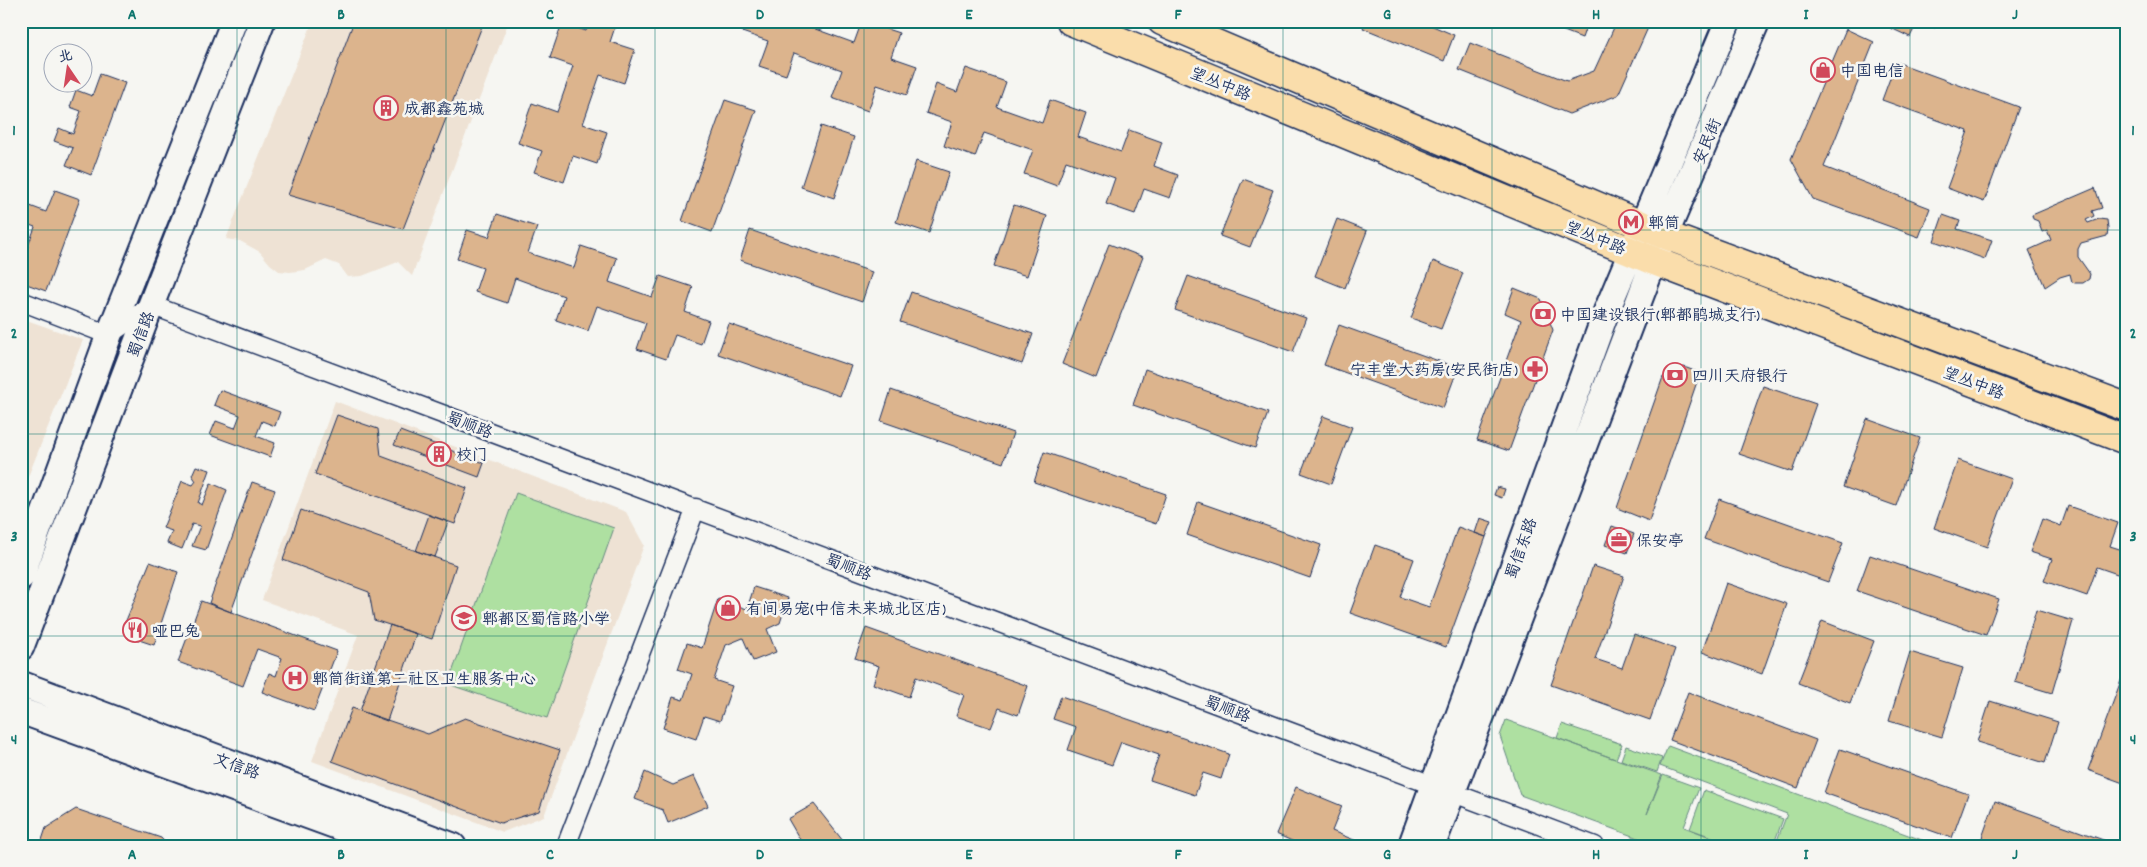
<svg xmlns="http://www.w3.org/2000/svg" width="2147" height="867" font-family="Dekko,'LXGW WenKai TC',sans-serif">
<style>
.built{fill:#eee2d4}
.green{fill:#aee0a1;stroke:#648880}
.building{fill:#dcb48d;stroke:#1b2f5e}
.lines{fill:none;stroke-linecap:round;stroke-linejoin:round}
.minor-casing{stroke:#1b2f5e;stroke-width:21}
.secondary-casing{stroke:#1b2f5e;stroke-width:29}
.primary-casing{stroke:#1b2f5e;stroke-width:31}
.minor{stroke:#f6f6f2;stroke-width:18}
.secondary{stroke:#f6f6f2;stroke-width:25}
.primary{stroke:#faddab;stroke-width:28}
.grid{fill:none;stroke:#0f766e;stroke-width:1;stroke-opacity:0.55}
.labels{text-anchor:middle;stroke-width:5;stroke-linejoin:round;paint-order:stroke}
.poi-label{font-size:16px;fill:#1b2f5e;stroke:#f6f6f2;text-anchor:start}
.street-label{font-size:16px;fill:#1b2f5e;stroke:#f6f6f2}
.neatline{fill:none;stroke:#0f766e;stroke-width:2}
.grid-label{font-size:16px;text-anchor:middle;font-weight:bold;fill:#0f766e}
</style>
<rect width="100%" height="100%" fill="#f6f6f2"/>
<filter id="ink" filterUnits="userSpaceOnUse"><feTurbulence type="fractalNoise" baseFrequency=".02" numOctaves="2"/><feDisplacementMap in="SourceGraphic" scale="10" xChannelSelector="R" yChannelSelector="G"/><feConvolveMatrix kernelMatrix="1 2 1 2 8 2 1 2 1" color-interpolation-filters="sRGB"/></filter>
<g filter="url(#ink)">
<path class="built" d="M313 21H509L412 276 398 262 362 276 348 277 339 265 326 260 305 270 290 272 279 271 270 264 260 252 240 241 226 239Z
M21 318 83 340 21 494Z
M335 401 626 512 644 545 544 816 503 832 312 761 358 635 262 600Z"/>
<path class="green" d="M516 493 614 528 547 718 448 684Z
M1506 720 1615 759 1557 738 1562 724 1622 744 1616 759 1662 775 1647 814 1663 775 1699 788 1684 827 1734 846H1660L1520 795 1500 736Z
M1626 746 1662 758 1657 772 1621 760Z
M1668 746 1938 846H1775L1787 814 1660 766Z
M1704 790 1783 819 1773 846H1737L1690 829Z"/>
<path class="building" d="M354 21H484L403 229 288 195Z
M589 21H617L610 42 635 50 624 83 600 75 583 124 607 132 597 164 573 156 564 182 534 172 542 151 518 143 532 103 557 112 573 66 550 58 562 23 586 31Z
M746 21H809L807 26 854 43 862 21 899 33 891 57 917 66 907 95 877 85 868 111 832 98 842 70 794 53 786 75 759 66 768 41 742 32Z
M1366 21H1421L1454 35 1444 61 1363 28Z
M1538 21H1588L1582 38Z
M1617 21H1651L1618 95 1569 114 1459 70 1470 43 1567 81 1594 71Z
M1884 21H1918L1910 37 1882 24Z
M1920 21H1938L1935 28Z
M1846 29 1874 42 1824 167 1930 208 1919 237 1813 199 1791 159Z
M1896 62 2019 107 1984 202 1947 188 1968 131 1882 100Z
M966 68 1006 82 997 107 1042 123 1050 100 1086 113 1078 137 1121 152 1129 130 1162 142 1154 166 1178 175 1170 198 1144 189 1135 214 1106 204 1115 178 1066 161 1057 186 1024 174 1033 150 984 133 975 157 944 146 952 122 926 113 936 84 957 92Z
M100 74 125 83 91 175 66 165 73 148 54 141 59 128 73 134 81 111 70 107 76 90 92 96Z
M725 100 756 110 712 232 682 221Z
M821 126 854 137 834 198 801 187Z
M916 161 949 172 929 233 896 222Z
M1243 179 1273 190 1250 247 1220 236Z
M2095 188 2102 208 2092 211 2094 216 2086 220 2088 223 2099 219 2107 220 2108 229 2107 236 2081 243 2078 249V257L2090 274 2089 279 2083 283H2075L2072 282 2070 274 2060 277 2045 287 2029 250 2051 240 2047 230 2042 232 2038 221 2033 219 2032 215Z
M55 190 80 199 46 291 21 282 27 264 21 262V247L27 249 35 227 24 223 30 206 46 212Z
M1014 205 1047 216 1027 276 994 266Z
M497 214 537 227 528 253 574 268 581 246 617 258 609 282 652 297 660 276 693 287 685 312 709 321 701 344 675 335 666 359 637 349 646 323 597 306 588 331 556 320 564 296 515 278 507 303 475 292 483 268 457 259 467 230 489 237Z
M1943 215 1960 221 1957 229 1992 240 1985 259 1934 241Z
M1337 219 1367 231 1345 288 1315 276Z
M750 230 872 272 862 302 740 260Z
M1109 244 1143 257 1096 378 1062 364Z
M1433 261 1463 273 1441 329 1411 318Z
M1188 276 1306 318 1293 352 1175 310Z
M1514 288 1541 299 1553 330 1509 451 1477 440 1521 320 1505 313Z
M911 292 1033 334 1022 364 900 322Z
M729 324 851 366 840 396 718 354Z
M1339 325 1458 368 1443 408 1324 365Z
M1684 367 1700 373 1649 521 1617 508 1663 377Z
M1145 369 1268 413 1255 448 1133 405Z
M1763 386 1816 404 1792 472 1739 454Z
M220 390 280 412 275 426 262 421 256 436 275 443 270 457 210 435 216 421 235 428 240 415 214 405Z
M891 390 1013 433 1003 463 881 421Z
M337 415 378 429 381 456 467 488 455 524 315 474Z
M1323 416 1352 427 1331 484 1301 473Z
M1867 419 1920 438 1896 506 1843 487Z
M400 431 484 463 479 477 394 445Z
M1044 452 1166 494 1156 524 1034 482Z
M1958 460 2012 479 1987 547 1934 528Z
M196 466 210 470 198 503 202 505 211 483 227 490 206 550 192 546 200 526 192 524 182 549 167 543 172 531 163 528 182 481 193 485 196 481 192 475Z
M252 482 275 490 231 612 209 603Z
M1497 487 1505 489 1502 498 1494 495Z
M1719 499 1843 543 1828 582 1704 539Z
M1198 502 1321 545 1310 578 1187 535Z
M2068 506 2118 523 2110 546 2126 551V577L2097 567 2087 596 2044 581 2052 559 2030 552 2042 519 2061 526Z
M301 510 456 565 432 639 374 620 369 592 283 560Z
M429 515 448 522 435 557 416 551Z
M1480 518 1492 522 1486 537 1475 533Z
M1612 526 1634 534 1627 553 1605 545Z
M1458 527 1486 537 1446 647 1350 613 1375 545 1414 559 1400 597 1429 607Z
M1870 555 1999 599 1986 635 1857 591Z
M150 562 178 572 154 645 133 638 125 623Z
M1593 566 1624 576 1595 659 1622 668 1634 634 1675 649 1650 720 1551 685Z
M1726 583 1787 604 1762 674 1702 652Z
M754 587 788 598 780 623 767 629 776 652 753 661 743 638 726 645 714 680 732 686 720 721 704 716 696 739 663 728 673 697 683 700 692 674 678 669 687 643 702 648 718 599 747 609Z
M201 601 337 651 314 711 262 692 269 673 276 676 282 658 257 649 243 686 178 662Z
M2036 610 2073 621 2052 693 2015 682Z
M1822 621 1874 641 1850 703 1798 683Z
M390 625 416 634 387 721 360 711Z
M866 628 1028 686 1018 715 999 708 991 728 956 716 964 695 916 677 909 697 873 684 879 666 855 658Z
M1910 652 1963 668 1942 737 1889 721Z
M2126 667V784L2088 770Z
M1688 692 1816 740 1798 788 1670 740Z
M1061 696 1229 754 1221 779 1203 773 1195 795 1150 780 1159 755 1121 742 1112 765 1068 750 1076 727 1053 719Z
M1990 701 2058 722 2045 763 1977 742Z
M352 708 428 734 465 718 560 750 539 811 501 823 332 761Z
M1840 749 1968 794 1952 838 1824 793Z
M645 772 673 785 694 776 708 806 668 823 663 810 635 799Z
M1296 787 1342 806 1332 831 1359 842 1358 846H1298L1299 844 1276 834Z
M1995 801 2120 846H1979Z
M814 804 847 846H798L802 843 788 819Z
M76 809 161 838 168 846H40L46 828Z"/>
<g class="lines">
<defs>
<path id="minor" d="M21 301 109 335 151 305 1595 846
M566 846 696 508"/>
<path id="secondary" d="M21 577 109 335 234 21
M21 647 151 305 262 21
M21 684 453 846
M21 711 391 846
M1411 846 1607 310 1728 21
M1432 846 1654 261 1757 21"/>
<path id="primary" d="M1071 21 1654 261 2126 440
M1162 21 1665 235 2126 407"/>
</defs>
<use href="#minor" class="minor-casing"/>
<use href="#secondary" class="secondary-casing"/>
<use href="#primary" class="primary-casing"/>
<use href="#minor" class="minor"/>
<use href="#secondary" class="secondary"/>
<use href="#primary" class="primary"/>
</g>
</g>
<path class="grid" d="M237 21V846M446 21V846M655 21V846M864 21V846M1074 21V846M1283 21V846M1492 21V846M1701 21V846M1910 21V846M21 230H2126M21 434H2126M21 636H2126"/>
<defs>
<symbol id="shop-ring" viewBox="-11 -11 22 22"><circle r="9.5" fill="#f6f6f2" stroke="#d1495b" stroke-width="1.5"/><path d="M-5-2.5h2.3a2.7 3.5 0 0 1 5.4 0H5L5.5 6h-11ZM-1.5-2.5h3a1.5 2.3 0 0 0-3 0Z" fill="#d1495b"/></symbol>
<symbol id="building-ring" viewBox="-11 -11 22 22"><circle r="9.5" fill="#f6f6f2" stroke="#d1495b" stroke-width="1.5"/><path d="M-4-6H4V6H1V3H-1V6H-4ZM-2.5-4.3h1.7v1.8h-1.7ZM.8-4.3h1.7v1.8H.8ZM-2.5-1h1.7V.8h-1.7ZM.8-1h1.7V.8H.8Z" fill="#d1495b"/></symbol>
<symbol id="metro-ring" viewBox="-11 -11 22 22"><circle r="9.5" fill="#f6f6f2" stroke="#d1495b" stroke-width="1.5"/><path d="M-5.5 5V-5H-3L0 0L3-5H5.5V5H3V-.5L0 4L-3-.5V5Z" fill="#d1495b"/></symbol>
<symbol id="bank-ring" viewBox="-11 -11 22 22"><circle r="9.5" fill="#f6f6f2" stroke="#d1495b" stroke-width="1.5"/><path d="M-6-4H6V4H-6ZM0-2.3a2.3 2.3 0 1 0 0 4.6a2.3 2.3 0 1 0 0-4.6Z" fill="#d1495b"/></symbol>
<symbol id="pharmacy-ring" viewBox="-11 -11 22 22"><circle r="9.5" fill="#f6f6f2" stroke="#d1495b" stroke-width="1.5"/><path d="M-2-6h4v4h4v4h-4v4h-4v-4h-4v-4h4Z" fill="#d1495b"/></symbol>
<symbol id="office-ring" viewBox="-11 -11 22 22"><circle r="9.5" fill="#f6f6f2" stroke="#d1495b" stroke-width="1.5"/><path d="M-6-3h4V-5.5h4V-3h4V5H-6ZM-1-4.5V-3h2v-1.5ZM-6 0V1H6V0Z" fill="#d1495b"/></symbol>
<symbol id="school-ring" viewBox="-11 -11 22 22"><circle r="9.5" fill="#f6f6f2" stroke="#d1495b" stroke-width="1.5"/><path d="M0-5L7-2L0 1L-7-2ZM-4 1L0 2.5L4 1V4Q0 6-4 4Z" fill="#d1495b"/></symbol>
<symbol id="restaurant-ring" viewBox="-11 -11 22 22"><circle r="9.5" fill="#f6f6f2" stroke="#d1495b" stroke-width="1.5"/><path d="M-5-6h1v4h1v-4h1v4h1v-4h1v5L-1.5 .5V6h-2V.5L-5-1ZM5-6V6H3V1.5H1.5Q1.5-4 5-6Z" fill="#d1495b"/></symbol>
<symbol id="hospital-ring" viewBox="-11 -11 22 22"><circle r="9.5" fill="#f6f6f2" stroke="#d1495b" stroke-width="1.5"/><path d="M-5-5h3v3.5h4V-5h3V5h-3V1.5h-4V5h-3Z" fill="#d1495b"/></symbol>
</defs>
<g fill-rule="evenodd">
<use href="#shop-ring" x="1809" y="56" width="28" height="28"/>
<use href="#building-ring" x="372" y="94" width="28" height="28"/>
<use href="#metro-ring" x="1617" y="208" width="28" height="28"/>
<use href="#bank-ring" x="1529" y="300" width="28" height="28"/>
<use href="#pharmacy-ring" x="1521" y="355" width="28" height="28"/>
<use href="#bank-ring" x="1661" y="361" width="28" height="28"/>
<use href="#building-ring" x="425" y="440" width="28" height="28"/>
<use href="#office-ring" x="1605" y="526" width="28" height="28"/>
<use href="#shop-ring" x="714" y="594" width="28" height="28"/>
<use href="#school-ring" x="450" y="604" width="28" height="28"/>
<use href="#restaurant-ring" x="121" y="616" width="28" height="28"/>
<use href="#hospital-ring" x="281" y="664" width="28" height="28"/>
</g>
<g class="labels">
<g class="poi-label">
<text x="1840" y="76">中国电信</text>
<text x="404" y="114">成都鑫苑城</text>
<text x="1648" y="228">郫筒</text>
<text x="1560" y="320">中国建设银行(郫都鹃城支行)</text>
<text x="1518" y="375" text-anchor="end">宁丰堂大药房(安民街店)</text>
<text x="1692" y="381">四川天府银行</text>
<text x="456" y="460">校门</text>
<text x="1636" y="546">保安亭</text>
<text x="746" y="614">有间易宠(中信未来城北区店)</text>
<text x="482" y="624">郫都区蜀信路小学</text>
<text x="152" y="636">哑巴兔</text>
<text x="312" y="684">郫筒街道第二社区卫生服务中心</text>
</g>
<g class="street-label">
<text transform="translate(1221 83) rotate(22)" y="6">望丛中路</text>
<text transform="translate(1706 141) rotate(-67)" y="6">安民街</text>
<text transform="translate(1596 237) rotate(22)" y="6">望丛中路</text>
<text transform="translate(140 334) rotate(-69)" y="6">蜀信路</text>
<text transform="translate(1974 382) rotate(21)" y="6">望丛中路</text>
<text transform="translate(470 424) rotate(21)" y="6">蜀顺路</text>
<text transform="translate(1520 548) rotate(-70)" y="6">蜀信东路</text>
<text transform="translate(849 566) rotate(21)" y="6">蜀顺路</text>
<text transform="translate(1228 708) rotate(21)" y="6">蜀顺路</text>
<text transform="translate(237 765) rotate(20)" y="6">文信路</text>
</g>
</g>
<rect width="2147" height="867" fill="none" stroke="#f6f6f2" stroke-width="55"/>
<g transform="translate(68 68) rotate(347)"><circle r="24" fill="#f6f6f2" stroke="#9ea6b7"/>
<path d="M0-4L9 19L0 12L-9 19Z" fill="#d1495b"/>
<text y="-8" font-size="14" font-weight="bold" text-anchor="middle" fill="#1b2f5e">北</text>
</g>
<rect x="28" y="28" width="2092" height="812" class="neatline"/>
<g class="grid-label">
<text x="132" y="19">A</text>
<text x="341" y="19">B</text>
<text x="550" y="19">C</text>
<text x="760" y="19">D</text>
<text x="969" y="19">E</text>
<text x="1178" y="19">F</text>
<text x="1387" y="19">G</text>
<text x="1596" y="19">H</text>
<text x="1806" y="19">I</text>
<text x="2015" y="19">J</text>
<text x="14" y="135">1</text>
<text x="2133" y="135">1</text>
<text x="14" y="338">2</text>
<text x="2133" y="338">2</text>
<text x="14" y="541">3</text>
<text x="2133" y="541">3</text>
<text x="14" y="744">4</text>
<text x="2133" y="744">4</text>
<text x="132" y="859">A</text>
<text x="341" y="859">B</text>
<text x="550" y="859">C</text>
<text x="760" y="859">D</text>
<text x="969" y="859">E</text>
<text x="1178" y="859">F</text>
<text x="1387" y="859">G</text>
<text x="1596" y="859">H</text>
<text x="1806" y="859">I</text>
<text x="2015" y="859">J</text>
</g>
</svg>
